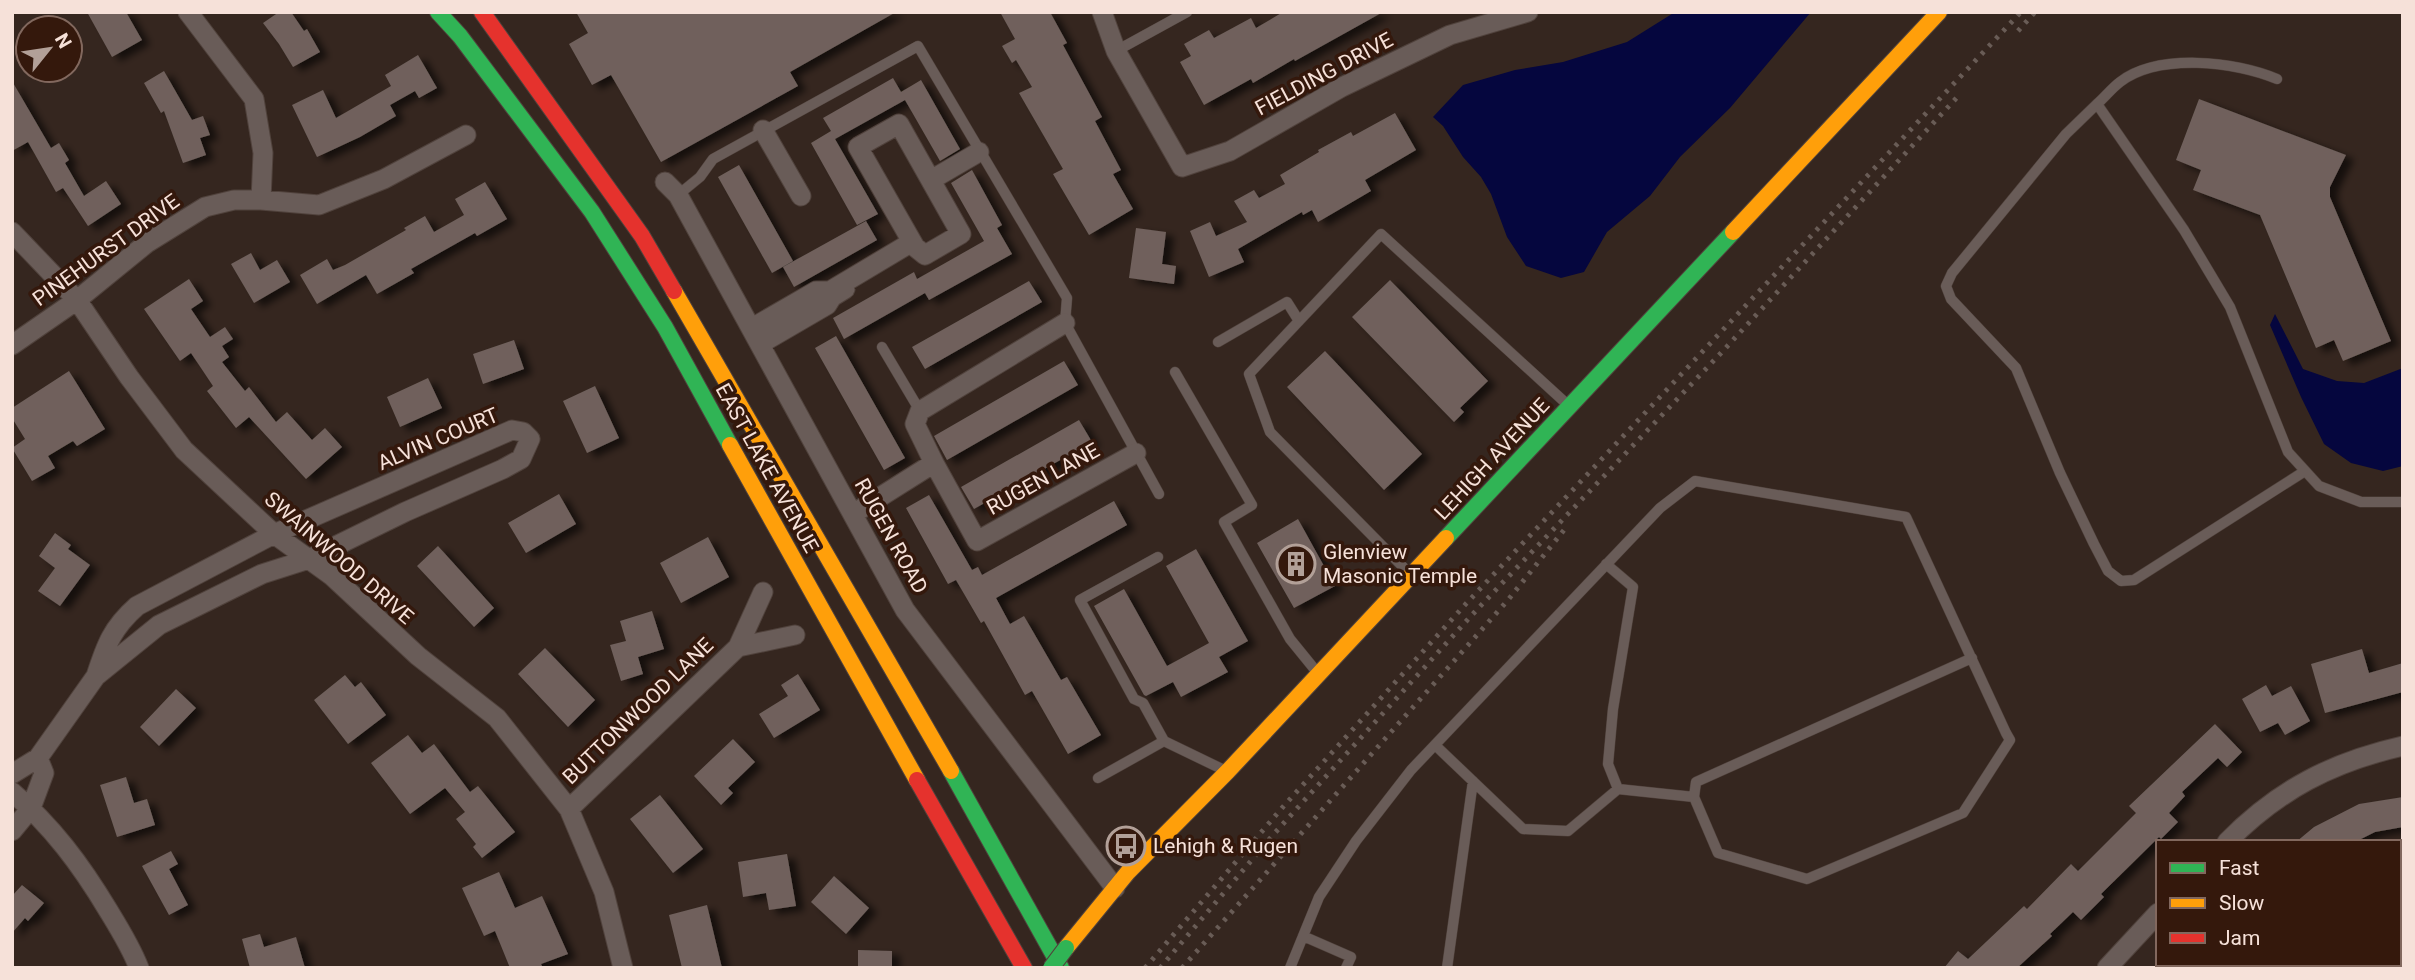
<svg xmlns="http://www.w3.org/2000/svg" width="2415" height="980" font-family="Roboto,sans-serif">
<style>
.water{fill:#05063e}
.building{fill:#6f615c;filter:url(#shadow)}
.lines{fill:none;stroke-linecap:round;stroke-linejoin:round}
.lane-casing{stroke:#50423c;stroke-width:11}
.street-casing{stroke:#50423c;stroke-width:21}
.fast-casing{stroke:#50423c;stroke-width:18}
.slow-casing{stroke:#50423c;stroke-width:18}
.jam-casing{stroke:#50423c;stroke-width:18}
.lane{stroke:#695c58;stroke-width:10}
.street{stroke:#695c58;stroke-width:19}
.fast{stroke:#30b455;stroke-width:16}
.slow{stroke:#ff9f0a;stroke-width:16}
.jam{stroke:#e5322d;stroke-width:16}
.rail{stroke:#695c56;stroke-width:5;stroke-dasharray:3.5 7;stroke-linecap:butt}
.fast-bridge-casing{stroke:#50423c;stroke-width:18;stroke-linecap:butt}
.fast-bridge{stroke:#30b455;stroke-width:16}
.labels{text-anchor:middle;stroke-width:7;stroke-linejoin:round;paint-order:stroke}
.street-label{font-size:21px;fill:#f6e1d9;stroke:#34180c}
.poi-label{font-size:21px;fill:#f6e1d9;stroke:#34180c;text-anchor:start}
</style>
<defs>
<filter id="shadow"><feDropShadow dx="8" dy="4.5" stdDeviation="3.5" flood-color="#0009"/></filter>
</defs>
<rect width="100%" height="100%" fill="#35261f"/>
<path class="water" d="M1675 12H1811L1730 108 1680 157 1650 196 1607 232 1584 272 1561 278 1526 266 1507 237 1491 194 1481 177 1463 157 1443 126 1433 117 1463 85 1515 70 1563 62 1627 42Z
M2275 314 2303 369 2337 381 2364 383 2403 368V466L2383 471 2351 463 2324 444 2301 397 2270 325Z"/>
<path class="building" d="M87 12H126L142 40 112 57Z
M279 12H291L304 31 307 29 320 52 293 67 279 44 263 23Z
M576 12H896L790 72 798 86 661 162 611 75 592 85 569 44 588 33Z
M1000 12H1050L1067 43 1063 45 1102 117 1095 121 1121 170 1113 174 1133 209 1089 235 1053 174 1063 169 1019 93 1032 87 1016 60 1012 63 1002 46 1015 39Z
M1283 12H1383L1295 61 1294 59 1253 83 1251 79 1204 105 1180 62 1191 56 1184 44 1209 30 1214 38 1251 18 1256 28Z
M418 55 437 88 419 98 415 91 390 105 396 116 360 137 317 157 292 105 323 90 336 118 391 86 385 75Z
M164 71 192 120 203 116 210 135 200 138 206 155 183 163 164 111 161 113 144 83Z
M893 78 901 92 921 80 960 149 940 161 905 100 835 139 878 214 857 225 811 143 831 131 823 118Z
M12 81 51 148 59 143 69 160 65 163 84 196 106 181 121 204 88 226 63 188 56 192 28 142 12 151Z
M2199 99 2346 155 2330 187V197L2391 341 2343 361 2334 340 2316 348 2260 215 2193 190 2201 170 2176 160Z
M1395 113 1416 150 1365 180 1371 191 1318 222 1312 210 1303 215 1302 212 1238 249 1244 262 1209 277 1190 231 1210 222 1216 236 1247 222 1234 201 1254 190 1259 198 1285 184 1280 175 1319 152 1318 150 1351 132 1353 136Z
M739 165 793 261 772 273 718 177Z
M972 170 1002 225 997 228 1012 254 929 300 925 293 844 339 833 318 914 272 917 279 984 241 951 183Z
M485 182 507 219 477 236 475 233 411 269 414 273 377 294 366 275 317 304 300 275 327 259 333 270 345 265 406 230 404 228 425 216 434 232 464 215 455 199Z
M866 221 877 240 794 287 783 267Z
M1136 228 1166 232 1162 264 1176 266 1174 284 1129 278Z
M251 253 260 270 277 260 290 282 254 303 231 264Z
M189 279 203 301 191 309 210 337 225 327 233 339 222 346 229 357 222 362 245 391 249 387 276 422 287 412 312 440 325 428 342 447 306 479 249 417 236 428 207 391 213 386 191 353 180 361 144 309Z
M1390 280 1488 381 1460 408 1464 412 1454 422 1352 317Z
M1029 281 1042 302 925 369 912 347Z
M836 336 905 458 884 470 815 348Z
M514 340 524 369 483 384 473 354Z
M1325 351 1422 454 1384 490 1287 387Z
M1064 361 1078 385 947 460 934 436Z
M69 371 105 429 77 446 73 441 48 456 55 468 32 481 12 448 25 439 12 418V408Z
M428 378 442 408 400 427 387 397Z
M595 386 619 438 587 453 563 401Z
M1079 420 1092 442 974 509 961 487Z
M559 494 576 524 526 553 508 523Z
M929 495 972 570 978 567 982 575 1114 501 1127 525 996 598 1010 624 1024 616 1061 680 1067 677 1101 735 1068 754 1032 691 1025 695 984 621 981 623 956 580 948 584 906 508Z
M1298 519 1335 586 1294 608 1257 543Z
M55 533 71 545 68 549 90 565 60 606 38 591 55 568 39 556Z
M708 537 729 577 681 603 660 563Z
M438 546 494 608 474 627 417 566Z
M1196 549 1248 641 1219 657 1228 672 1181 697 1173 682 1146 696 1144 695 1094 606 1124 589 1167 666 1209 643 1166 566Z
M652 611 664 649 638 657 643 674 621 681 610 645 626 641 620 621Z
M545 648 595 700 568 727 518 674Z
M2362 649 2369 673 2403 663V692L2325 713 2311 664Z
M798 674 820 710 774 738 759 714 788 696 781 685Z
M345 675 355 687 361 682 386 715 348 744 314 700Z
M2266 685 2272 696 2291 686 2310 721 2285 735 2278 723 2260 732 2242 699Z
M176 689 196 708 159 746 140 727Z
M2215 724 2242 752 2227 767 2218 758 2182 792 2185 796 2169 813 2178 822 2161 839 2159 837 2101 894 2104 897 2081 920 2073 912 2050 934 2052 936 2017 968H1944L1958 951 1968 959 2024 906 2027 909 2071 864 2078 871 2136 813 2129 806Z
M408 735 422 753 434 744 470 792 478 786 515 832 482 858 473 847 476 844 456 819 465 812 445 788 410 814 371 763Z
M733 739 755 762 728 788 733 793 721 805 694 776Z
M126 777 134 803 147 799 155 825 117 837 100 785Z
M660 795 703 849 673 873 630 819Z
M2403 797V827L2375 832 2355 842H2296L2314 827 2359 804Z
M171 851 178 864 169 869 188 905 169 915 142 866Z
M787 854 796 906 769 910 766 893 743 897 738 862Z
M499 872 515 908 542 896 568 954 541 964 543 968H510L495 931 484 936 462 888Z
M834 876 869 908 846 934 811 902Z
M22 885 44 903 28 921 25 918 12 933V896Z
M707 905 722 968H682L669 915Z
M260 934 264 947 296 937 305 968H250L242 939Z
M858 950 892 951V968H858Z"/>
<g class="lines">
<defs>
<path id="lane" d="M1116 51 1187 12
M2277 79C2235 61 2158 53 2120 82 2112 88 2105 97 2097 104L2184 230 2230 307 2288 452 2319 486 2361 502H2403
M2097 104 2066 134 1952 273 1946 286 1951 299 2016 368 2060 473 2094 544 2108 571 2121 581 2134 580 2305 471
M678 195 700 177 713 159 918 46 1067 298 1065 323 1159 494
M1218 342 1287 302 1299 321
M882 347 920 411
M1175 372 1252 505 1224 522 1290 639 1316 671
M1158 557 1080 600 1134 699 1143 703 1164 741
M1606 564 1633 587 1613 709 1608 764 1618 789
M1411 575 1270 432 1249 374 1381 234 1569 406
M1435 745 1523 829 1568 831 1618 789 1694 797
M1098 778 1164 741 1224 770
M1303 936 1351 957 1346 968
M1290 968 1319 897 1356 841 1411 770 1660 508 1695 481 1906 517 2006 733 2010 740 1963 813 1807 879 1718 853 1694 797 1696 782 1972 658
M1447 968 1473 781"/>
<path id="street" d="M188 12 254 99 263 153 261 200
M1102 12 1116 51 1182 167 1230 151 1342 87 1450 35 1528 12
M899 124 961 234 925 255 915 247 858 147Z
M763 130 801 196
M931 180 979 152
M665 182 678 195 905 610 1115 888
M12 232 77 300 129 377 184 450 274 534 332 576 418 656 497 718 569 809 604 892 623 968
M752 328 816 291H830L912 242
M760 344 827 305 832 297 845 289
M12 345 77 300 147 243 205 207 234 200H261L319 205 384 179 466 135
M934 463 977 541 1136 453
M853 514 934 463 915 424 920 411 1065 323
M738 647 763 592
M12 774 38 758 96 676 159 625 262 574 309 559 405 512 503 469 521 459 530 439 523 432 512 430 274 534 137 606C112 628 106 645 96 676
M12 792C52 826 81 865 108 910 119 928 131 947 139 968
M569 809 738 647 795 635
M12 831 31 808 44 773 38 758
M2227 842C2278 790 2332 762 2403 746
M2107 968 2158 913"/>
<path id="fast" d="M438 12 460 36 592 212 665 327 730 445
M1446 538 1733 232
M951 771 1061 968"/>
<path id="slow" d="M1733 232 1939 12
M674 291 951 771
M730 445 917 780
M1066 948 1128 872 1228 771 1446 538"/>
<path id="jam" d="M482 12 642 236 674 291
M917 780 1024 968"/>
</defs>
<use href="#lane" class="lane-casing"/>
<use href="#street" class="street-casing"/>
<use href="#fast" class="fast-casing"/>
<use href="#slow" class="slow-casing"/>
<use href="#jam" class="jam-casing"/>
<use href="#lane" class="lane"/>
<use href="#street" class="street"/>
<use href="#fast" class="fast"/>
<use href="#slow" class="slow"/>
<use href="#jam" class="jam"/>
<path class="rail" d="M2018 31 2035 12
M1145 968 1282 808 1463 607 2021 12
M1160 968 1273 835 1470 617 1721 353 1961 93
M1182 968 1508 600 1564 530"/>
<defs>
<path id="fast-bridge" d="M1051 968 1066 948"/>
</defs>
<use href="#fast-bridge" class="fast-bridge-casing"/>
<use href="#fast-bridge" class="fast-bridge"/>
</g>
<defs>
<symbol id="building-ring" viewBox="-11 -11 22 22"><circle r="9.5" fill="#34180c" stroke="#b2a098" stroke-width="1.5"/><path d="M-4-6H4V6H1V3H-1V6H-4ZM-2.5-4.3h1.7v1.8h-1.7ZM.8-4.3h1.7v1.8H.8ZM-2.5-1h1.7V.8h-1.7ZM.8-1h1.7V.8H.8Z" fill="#b2a098"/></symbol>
<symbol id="bus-ring" viewBox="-11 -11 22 22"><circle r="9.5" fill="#34180c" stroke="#b2a098" stroke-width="1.5"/><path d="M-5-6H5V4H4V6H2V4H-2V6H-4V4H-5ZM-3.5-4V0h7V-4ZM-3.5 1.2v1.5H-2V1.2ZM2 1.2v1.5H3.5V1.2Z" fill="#b2a098"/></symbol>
</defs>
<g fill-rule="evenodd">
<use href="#building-ring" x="1274" y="542" width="44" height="44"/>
<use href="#bus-ring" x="1104" y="824" width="44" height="44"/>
</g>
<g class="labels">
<g class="street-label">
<text transform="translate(1324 74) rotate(-28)" y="7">FIELDING DRIVE</text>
<text transform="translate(106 250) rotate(-36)" y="7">PINEHURST DRIVE</text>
<text transform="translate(438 439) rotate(-23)" y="7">ALVIN COURT</text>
<text transform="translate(1492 459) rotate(-47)" y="7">LEHIGH AVENUE</text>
<text transform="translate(767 468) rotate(61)" y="7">EAST LAKE AVENUE</text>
<text transform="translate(1043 479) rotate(-29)" y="7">RUGEN LANE</text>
<text transform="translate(891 536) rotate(61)" y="7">RUGEN ROAD</text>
<text transform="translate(339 558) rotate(41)" y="7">SWAINWOOD DRIVE</text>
<text transform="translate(638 711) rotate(-44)" y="7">BUTTONWOOD LANE</text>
</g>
<g class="poi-label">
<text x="1323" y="559">Glenview<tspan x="1323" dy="24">Masonic Temple</tspan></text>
<text x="1153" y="853">Lehigh &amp; Rugen</text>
</g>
</g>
<rect width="2415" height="980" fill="none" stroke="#f6e1d9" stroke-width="28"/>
<rect x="2156" y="840" width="245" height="126" fill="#34180c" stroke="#82685e" stroke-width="2"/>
<rect x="2170" y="863" width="35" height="10" fill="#30b455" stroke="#82685e" stroke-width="2"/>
<text x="2219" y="875" font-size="21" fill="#f6e1d9">Fast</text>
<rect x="2170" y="898" width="35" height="10" fill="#ff9f0a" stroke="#82685e" stroke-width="2"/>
<text x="2219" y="910" font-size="21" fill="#f6e1d9">Slow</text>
<rect x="2170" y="933" width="35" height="10" fill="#e5322d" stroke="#82685e" stroke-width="2"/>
<text x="2219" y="945" font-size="21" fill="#f6e1d9">Jam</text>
<g transform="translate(49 49) rotate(60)"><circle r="33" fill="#34180c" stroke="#82685e" stroke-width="2"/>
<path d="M0-5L12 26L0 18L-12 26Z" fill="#b2a098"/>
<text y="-10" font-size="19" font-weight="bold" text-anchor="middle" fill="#f6e1d9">N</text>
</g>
</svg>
